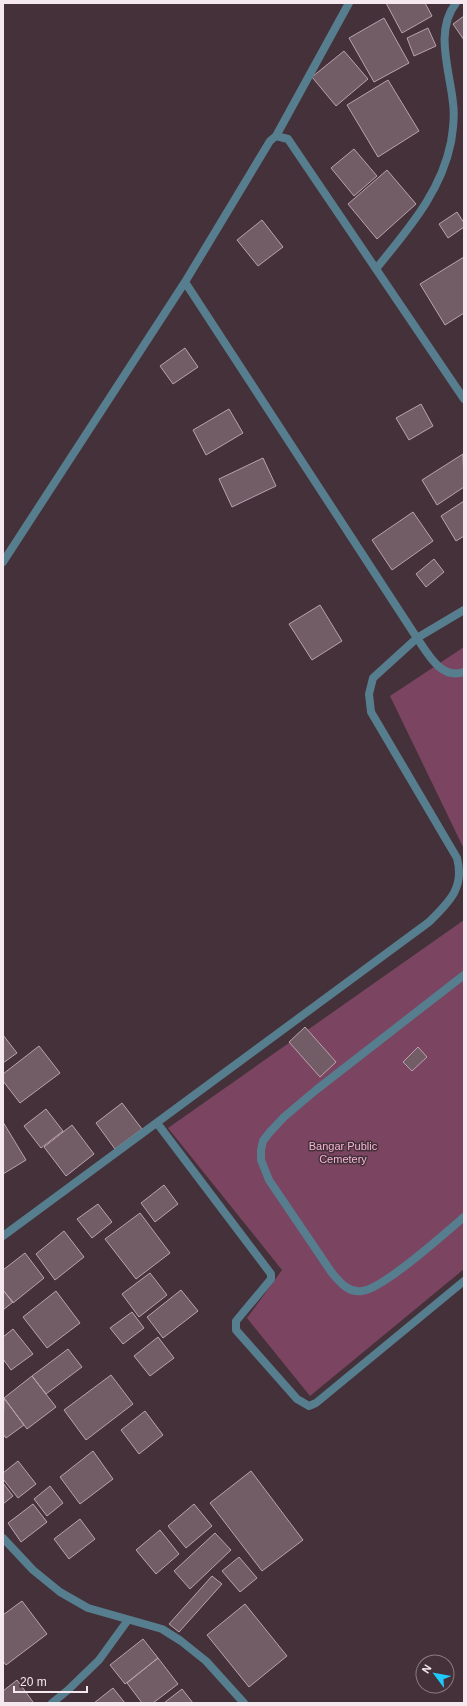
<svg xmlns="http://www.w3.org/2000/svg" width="467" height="1706" font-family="Helvetica,sans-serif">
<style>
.green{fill:#7b4561}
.building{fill:#725d67;stroke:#baa2ad}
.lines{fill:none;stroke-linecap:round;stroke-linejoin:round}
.lane{stroke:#567e8e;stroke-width:8}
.street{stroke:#567e8e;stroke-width:8}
.labels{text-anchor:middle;stroke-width:3;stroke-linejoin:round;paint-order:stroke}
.park-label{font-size:11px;fill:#f6b4d3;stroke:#44313a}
</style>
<rect width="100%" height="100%" fill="#44313a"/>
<path class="green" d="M464 647V849L390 696Z
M464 920V1269L310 1396 247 1318 282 1270 168 1128Z"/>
<path class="building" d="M386 3H425L432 16 402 33Z
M464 16V40L453 24Z
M384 18 409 63 374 82 349 38Z
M428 28 436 46 414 56 407 38Z
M344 51 368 79 336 106 312 77Z
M388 80 419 131 378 157 347 105Z
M354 149 377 176 354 196 331 168Z
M387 170 416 204 377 239 348 204Z
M457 212 464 223V227L448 238 439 224Z
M262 220 283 247 258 266 237 240Z
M464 257V313L445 325 420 284Z
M185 348 198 367 173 384 160 366Z
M421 404 433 426 409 440 396 418Z
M229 409 243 433 206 455 193 430Z
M463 454 464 487 437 505 422 480Z
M263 458 276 486 232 507 219 479Z
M464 501V536L456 541 441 516Z
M413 512 433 541 392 570 372 540Z
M434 559 444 572 426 587 416 574Z
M320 605 342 641 312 660 289 624Z
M305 1027 336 1062 320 1077 289 1042Z
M3 1035 17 1053 3 1063Z
M39 1046 60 1073 20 1103 3 1081V1074Z
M418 1047 427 1057 412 1071 403 1062Z
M122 1103 142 1129 115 1149 96 1123Z
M46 1109 63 1131 41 1148 24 1126Z
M3 1122 26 1160 3 1174Z
M72 1125 94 1154 66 1176 44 1147Z
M164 1185 178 1204 155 1222 141 1203Z
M98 1204 112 1222 92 1238 77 1219Z
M140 1213 170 1253 136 1279 105 1239Z
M64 1231 84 1257 55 1280 36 1254Z
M25 1253 44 1278 13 1303 3 1290V1270Z
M150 1273 167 1295 139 1317 122 1294Z
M3 1290 13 1302 3 1310Z
M181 1290 198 1311 163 1338 147 1317Z
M56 1291 80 1323 47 1348 23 1317Z
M132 1312 144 1328 123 1344 110 1328Z
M13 1329 33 1354 11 1370 3 1359V1337Z
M158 1337 174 1358 150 1376 134 1356Z
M68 1349 82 1367 46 1394 32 1376Z
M111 1375 133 1404 86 1440 64 1410Z
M32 1376 56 1407 27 1429 4 1398Z
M4 1398 24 1425 6 1438 3 1434Z
M145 1411 163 1435 139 1454 121 1430Z
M93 1451 113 1479 80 1504 60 1477Z
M18 1461 36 1484 18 1498 3 1479V1473Z
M251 1471 303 1540 262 1571 210 1503Z
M3 1483 13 1496 3 1504Z
M50 1486 63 1503 47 1516 34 1499Z
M33 1504 47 1522 21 1542 8 1523Z
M194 1504 212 1526 186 1548 168 1526Z
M80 1519 95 1539 69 1559 54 1539Z
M160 1530 179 1554 156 1574 136 1550Z
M215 1533 231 1550 190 1589 174 1571Z
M239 1557 257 1578 240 1592 222 1571Z
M212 1576 222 1584 179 1632 169 1624Z
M22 1601 47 1634 6 1665 3 1661V1615Z
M245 1604 287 1656 249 1687 207 1635Z
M143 1639 158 1658 125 1684 110 1665Z
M158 1658 178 1684 153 1703H142L127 1683Z
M17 1680 33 1702 32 1703H3V1691Z
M113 1688 125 1703H94Z
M182 1689 193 1703H164Z"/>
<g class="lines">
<path class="lane" d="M417 638C428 654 441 680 464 672
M464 975 316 1090 284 1117 269 1133 263 1141 261 1150V1160L269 1180 332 1273C340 1282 348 1293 362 1291 383 1289 445 1233 464 1217"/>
<path class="street" d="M276 136 349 3
M376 269C407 230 441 193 451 142 453 130 455 116 453 103 450 71 434 31 456 3
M185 282 417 638
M3 562 185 282 270 141 276 136 288 139 464 399
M157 1123 271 1274V1279L236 1321V1330L297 1399 309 1406 316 1403 464 1281
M3 1236 429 922C449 902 465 888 457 858L371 712 369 694 373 678 417 638 464 610
M3 1538 33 1570 60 1592 88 1608 162 1629 181 1641 206 1661 244 1703
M52 1703 68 1690 99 1660 128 1620"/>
</g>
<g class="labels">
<g class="park-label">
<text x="343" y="1150">Bangar Public<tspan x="343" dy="13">Cemetery</tspan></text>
</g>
</g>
<rect width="467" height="1706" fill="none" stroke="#f5e8ee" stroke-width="8"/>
<g transform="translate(435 1674) rotate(302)"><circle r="19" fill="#44313a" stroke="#8b7a82"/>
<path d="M0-3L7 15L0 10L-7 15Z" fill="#1fc9fd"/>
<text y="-6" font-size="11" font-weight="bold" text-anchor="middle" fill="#f5e8ee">N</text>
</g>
<path d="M14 1686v6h73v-6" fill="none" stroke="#f5e8ee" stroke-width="2"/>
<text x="20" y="1686" font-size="12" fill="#f5e8ee" stroke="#44313a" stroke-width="3" paint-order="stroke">20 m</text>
</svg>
